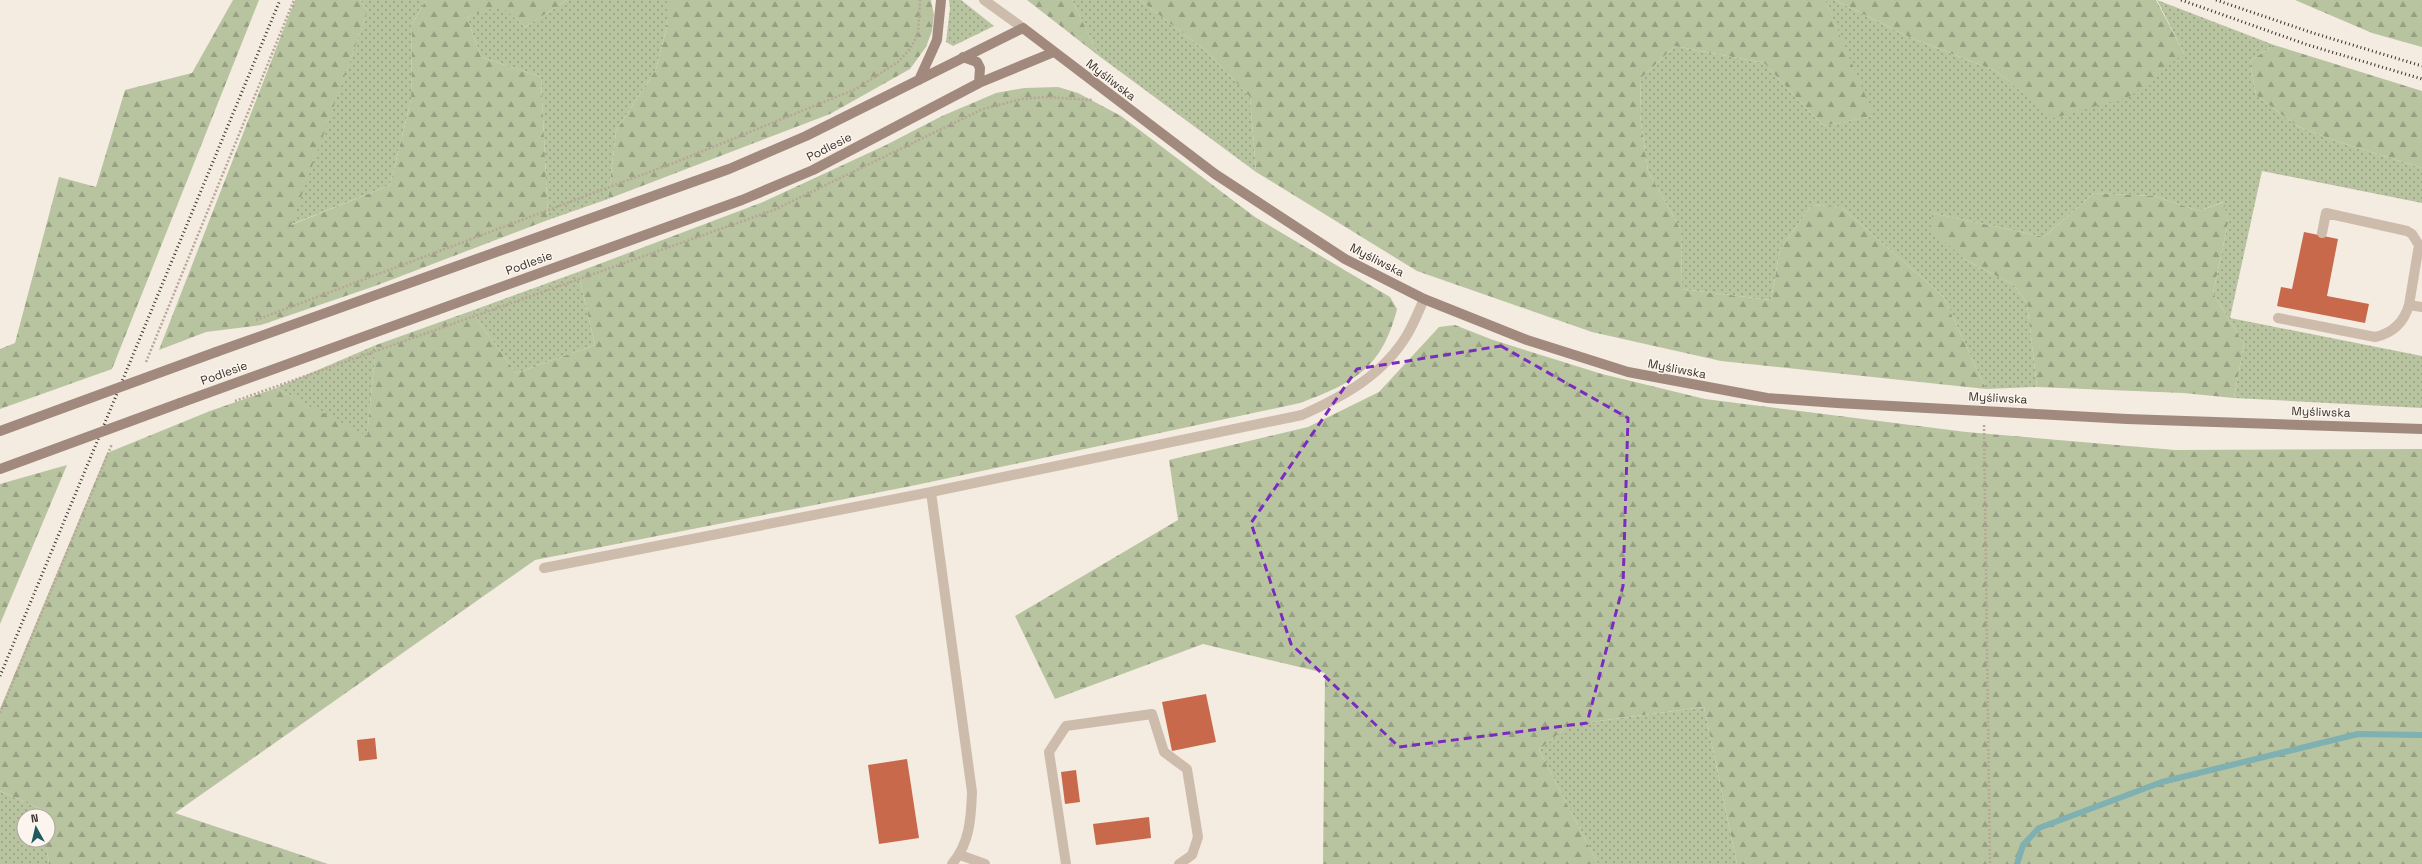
<svg xmlns="http://www.w3.org/2000/svg" width="2422" height="864" font-family="'Space Grotesk',sans-serif">
<style>
.grass{fill:url(#grass-dots)}
.forest{fill:url(#forest-firs)}
.lines{fill:none;stroke-linecap:round;stroke-linejoin:round}
.stream{stroke:#7fb0b2;stroke-width:6}
.building{fill:#c8694b}
.path{stroke:#b9a596;stroke-width:2.5;stroke-dasharray:2 2;stroke-linecap:butt}
.lane{stroke:#cdbbac;stroke-width:10}
.street{stroke:#cdbbac;stroke-width:10}
.secondary{stroke:#a18a7d;stroke-width:10}
.rail{stroke:#3b302b;stroke-width:3;stroke-dasharray:1 3;stroke-linecap:butt}
.secondary-bridge{stroke:#a18a7d;stroke-width:10}
.marked{fill:none;stroke:#7b2cbf;stroke-width:3;stroke-dasharray:8 5;stroke-linejoin:round}
.labels{text-anchor:middle;stroke-width:3;stroke-linejoin:round;paint-order:stroke}
.street-label{font-size:12px;fill:#3b302b;stroke:#fbf5ee}
</style>
<defs>
<pattern id="grass-dots" width="8" height="8" patternUnits="userSpaceOnUse"><rect width="8" height="8" fill="#b8c4a0"/><path d="M2 2h.1M6 6h.1" fill="none" stroke="#97a083" stroke-width="1.8" stroke-linecap="round"/></pattern>
<pattern id="forest-firs" width="22" height="20" patternUnits="userSpaceOnUse"><rect width="22" height="20" fill="#b8c4a0"/><path d="M5 1l3.5 6h-7zM16 11l3.5 6h-7z" fill="#97a083"/></pattern>
</defs>
<rect width="100%" height="100%" fill="#f4ebe1"/>
<path class="grass" d="M360 0H426L412 24 411 100 390 185 290 225 368 11Z
M567 0H668V22L656 69 616 131 608 199 548 220 541 77 481 57 467 17 501 5 525 27Z
M949 0H961L994 26 953 46 946 42 950 8Z
M1072 0H1140L1207 52 1250 97 1256 172 1099 56Z
M1825 0H1835L1909 37 1996 71 2054 117 2184 53 2157 0 2274 45 2250 61 2256 95 2297 126 2336 141 2422 168V203L2262 171 2230 318 2422 356V408L2234 398 2244 344 2213 293 2228 223 2223 202 2199 211 2154 196 2094 193 2044 237 1932 213 1964 259 2014 285 2027 303 2037 387 1986 389 1943 296 1841 207 1812 205 1780 249 1771 300 1682 289 1681 230 1648 171 1640 115 1641 78 1675 46 1764 63 1823 126 1873 116Z
M578 272 595 345 516 373 471 311Z
M376 345 367 437 276 388Z
M1704 707 1737 864H1598L1539 750 1569 725Z
M0 791 41 809 42 816H24V840H45L49 864H0Z"/>
<path class="forest" d="M233 0H259L112 369 0 409V349L15 343 59 177 96 187 125 90 192 73Z
M295 0H360L368 11 291 225 390 185 411 100 412 24 426 0H567L525 27 501 6 467 17 481 57 541 77 548 220 375 286 261 325 206 332 159 350Z
M668 0H931L934 15 932 31 926 47 910 69 830 114 608 199 616 131 656 69 668 22Z
M1027 0H1072L1099 56Z
M1140 0H1825L1874 116 1823 126 1764 63 1675 46 1641 78 1640 115 1648 171 1681 230 1682 289 1771 300 1780 249 1812 205 1841 207 1943 296 1986 389 1721 361 1592 332 1417 271 1256 172 1250 97 1207 52Z
M1835 0H2156L2184 53 2131 96 2054 118 1996 71 1909 37Z
M2295 0H2422V47L2372 33Z
M2274 45 2422 91V168L2336 141 2297 126 2256 95 2250 61Z
M1058 87 1078 93 1121 116 1255 217 1390 297 1397 309C1382 368 1354 383 1300 403L916 485 535 560 175 813 328 864H49L45 840H48V816H42L41 809 0 791V709L107 453 210 411 276 388 367 436 376 345 471 311 516 373 595 345 578 272 763 202 886 145 942 116 996 93 1024 88Z
M2094 193 2154 196 2199 211 2224 202 2228 223 2213 293 2244 344 2234 398 2183 393 2037 387 2027 303 2014 285 1964 259 1932 230V213L2044 237Z
M1455 325 1493 340 1602 374 1705 399 1966 432 2175 450 2422 449V864H1737L1704 707 1569 725 1539 750 1598 864H1323L1325 673 1203 644 1055 699 1015 616 1178 520 1169 460 1308 427 1379 392 1439 327Z
M67 465 0 624V484Z"/>
<g class="lines">
<path class="stream" d="M2017 864 2023 845 2039 828 2162 782 2358 734 2422 735"/>
</g>
<path class="building" d="M2304 232 2338 239 2327 296 2369 304 2365 323 2277 306 2281 287 2292 289Z
M1206 694 1216 742 1172 751 1162 702Z
M375 738 377 759 359 761 357 740Z
M907 759 919 838 879 844 868 765Z
M1076 770 1080 802 1065 804 1061 772Z
M1149 817 1151 838 1096 845 1093 824Z"/>
<g class="lines">
<path class="path" d="M256 320 676 162 856 89 898 62 910 49 918 34 920 0
M146 362 294 0
M235 401 774 210 983 109 1022 99 1045 97 1093 100
M1984 425 1990 864
M0 713 112 444"/>
<path class="lane" d="M2322 233 2326 213 2407 231 2412 234 2419 245 2409 305
M2278 318 2375 337C2394 333 2404 322 2409 305L2422 307
M544 568 931 492
M960 855 985 864
M952 864C970 843 971 818 972 792L931 492 1302 415C1344 396 1383 375 1407 335 1414 323 1419 311 1424 299
M1066 864 1049 752 1066 726 1152 714 1164 752 1187 769 1198 837 1192 855 1179 864"/>
<path class="street" d="M984 0 1023 28"/>
<path class="secondary" d="M963 57 977 62 980 68 979 83
M919 80 937 40 941 0
M216 352 729 169 806 136 1023 28 1215 174 1345 259 1424 299 1527 340 1628 372 1767 398 1837 403 2127 419 2422 429
M180 403 742 200 813 170 979 83 1054 52"/>
<path class="rail" d="M2181 0 2308 45 2422 79
M2216 0 2313 33 2422 66
M0 676 280 0"/>
<path class="secondary-bridge" d="M0 431 216 352
M0 469 180 403"/>
</g>
<path class="marked" d="M1501 346 1628 418 1623 586 1587 723 1399 747 1291 644 1251 523 1357 369Z"/>
<g class="labels">
<g class="street-label">
<text transform="translate(1111 80) rotate(38)" y="4">Myśliwska</text>
<text transform="translate(829 147) rotate(-27)" y="4">Podlesie</text>
<text transform="translate(1377 260) rotate(27)" y="4">Myśliwska</text>
<text transform="translate(529 263) rotate(-20)" y="4">Podlesie</text>
<text transform="translate(1677 369) rotate(11)" y="4">Myśliwska</text>
<text transform="translate(224 373) rotate(-20)" y="4">Podlesie</text>
<text transform="translate(1998 398) rotate(3)" y="4">Myśliwska</text>
<text transform="translate(2321 412) rotate(2)" y="4">Myśliwska</text>
</g>
</g>
<g transform="translate(36 828) rotate(352)"><circle r="19" fill="#fbf5ee" stroke="#aea6a0"/>
<path d="M0-3L7 15L0 10L-7 15Z" fill="#1f5a5e"/>
<text y="-6" font-size="11" font-weight="bold" text-anchor="middle" fill="#3b302b">N</text>
</g>
</svg>
